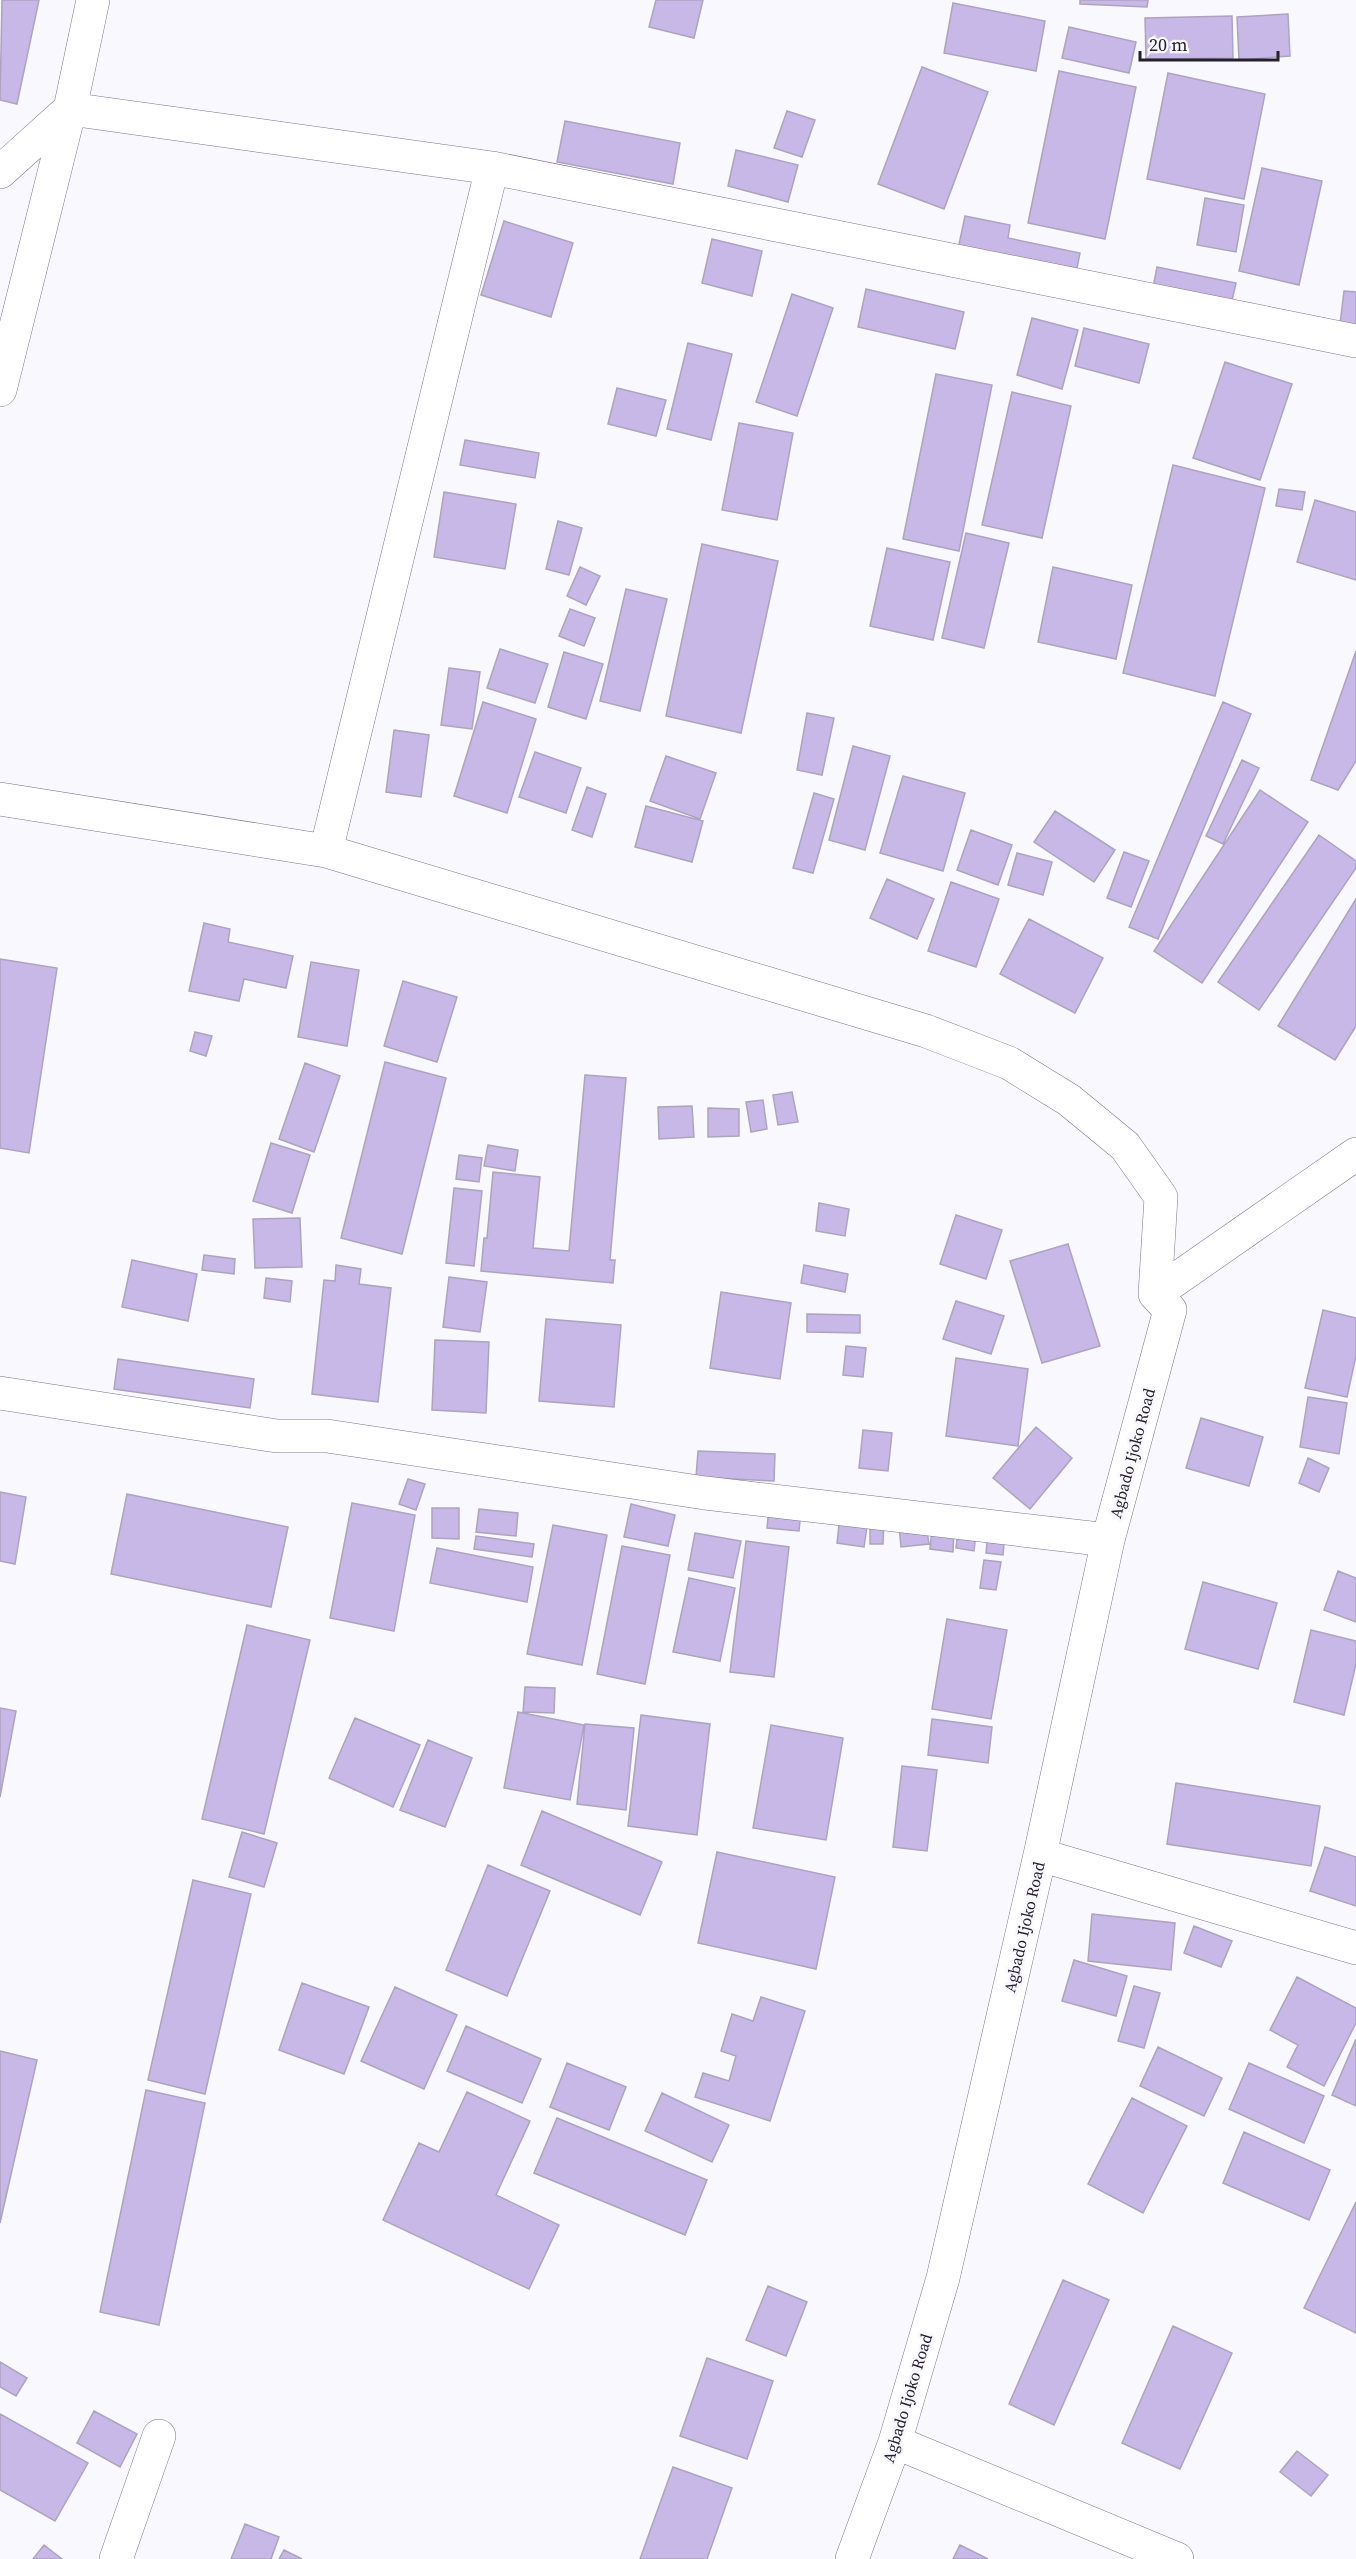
<svg xmlns="http://www.w3.org/2000/svg" width="1356" height="2559" font-family="'Source Serif 4',serif">
<style>
.building{fill:#c8b8e7;stroke:#aca3c0;stroke-width:1.5}
.lines{fill:none;stroke-linecap:round;stroke-linejoin:round}
.minor-casing{stroke:#7c738f;stroke-width:34}
.minor{stroke:#fff;stroke-width:33}
.labels{text-anchor:middle;stroke-width:6;stroke-linejoin:round;paint-order:stroke}
.street-label{font-size:16px;fill:#25212c;stroke:#faf8ff}
</style>
<rect width="100%" height="100%" fill="#faf8ff"/>
<path class="building" d="M2 0H39L17 104 0 100Z
M656 0H703L694 38 649 27Z
M1080 0H1148L1147 7 1080 4Z
M953 3 1045 21 1036 71 944 53Z
M1288 14 1290 56 1239 60 1237 17Z
M1232 16 1233 58 1146 59 1145 18Z
M1069 27 1136 42 1129 73 1062 58Z
M922 67 988 92 944 209 878 184Z
M1059 71 1136 87 1105 239 1028 223Z
M1168 73 1265 94 1244 199 1147 179Z
M787 111 815 120 802 157 774 148Z
M565 121 680 143 673 184 557 162Z
M736 150 798 165 788 202 728 186Z
M1262 168 1322 181 1299 285 1239 271Z
M1205 198 1244 205 1236 252 1197 245Z
M965 216 1010 225 1008 238 1080 253 1075 278 957 254Z
M504 221 573 243 551 317 481 295Z
M712 239 762 251 752 296 702 283Z
M1157 267 1236 283 1229 314 1151 298Z
M866 289 964 312 955 349 858 327Z
M1344 291 1356 292V327L1340 324Z
M792 294 833 308 797 416 756 402Z
M1032 318 1078 330 1062 389 1017 375Z
M1084 328 1149 344 1139 383 1075 366Z
M688 343 732 354 711 440 667 429Z
M1225 362 1292 384 1260 480 1193 458Z
M936 374 992 385 959 551 903 539Z
M617 388 666 400 656 436 608 424Z
M1012 392 1071 406 1042 538 982 525Z
M739 423 793 433 777 520 722 510Z
M465 440 539 453 535 478 460 465Z
M1173 465 1265 488 1215 696 1123 673Z
M1279 489 1305 492 1302 510 1276 506Z
M444 492 516 504 505 569 434 557Z
M1315 500 1356 512V580L1297 562Z
M558 521 582 528 569 575 546 569Z
M966 533 1009 543 984 648 942 638Z
M702 544 778 561 741 733 666 716Z
M887 548 950 562 933 640 870 626Z
M580 567 600 576 586 605 567 596Z
M1053 567 1132 585 1116 659 1038 642Z
M626 589 667 599 640 711 600 701Z
M570 609 595 618 584 646 559 636Z
M500 649 548 664 535 703 487 688Z
M1356 651V761L1338 790 1311 780Z
M564 652 603 664 586 719 548 707Z
M449 668 480 672 472 729 441 725Z
M483 702 536 719 507 813 454 796Z
M1223 702 1251 714 1158 939 1129 927Z
M807 713 834 718 822 775 797 770Z
M394 730 429 735 421 797 386 792Z
M853 746 890 756 865 850 829 840Z
M535 752 581 768 566 813 519 797Z
M666 756 716 773 700 819 650 801Z
M1242 760 1259 768 1223 844 1206 836Z
M903 776 965 793 943 871 880 853Z
M587 787 606 794 592 837 572 830Z
M1260 790 1308 822 1202 983 1154 951Z
M814 793 834 799 813 873 793 868Z
M646 806 703 821 692 862 635 847Z
M1055 811 1115 850 1094 882 1034 842Z
M971 830 1012 845 998 885 957 870Z
M1319 835 1356 861V868L1259 1010 1218 982Z
M1124 852 1149 861 1131 907 1107 898Z
M1017 853 1052 862 1043 895 1008 885Z
M887 879 934 899 917 939 870 918Z
M951 882 999 899 976 967 928 951Z
M1356 899V1026L1335 1060 1278 1026Z
M1029 919 1103 958 1075 1013 1000 974Z
M204 923 230 929 228 942 293 956 286 988 244 979 239 1001 189 991Z
M0 959 57 968 29 1153 0 1148Z
M311 962 359 970 347 1046 298 1037Z
M403 981 457 997 437 1062 384 1046Z
M195 1032 212 1036 206 1056 190 1051Z
M385 1062 446 1078 402 1254 341 1238Z
M305 1063 340 1076 314 1152 279 1139Z
M585 1075 626 1078 610 1260H615L613 1283 481 1271 484 1238H487L493 1172 540 1177 533 1248 569 1251Z
M792 1092 798 1122 778 1125 773 1095Z
M763 1100 767 1129 751 1132 746 1102Z
M692 1106 694 1137 659 1139 658 1107Z
M708 1108 739 1109V1136L708 1137Z
M271 1143 310 1155 292 1213 253 1201Z
M488 1145 518 1150 515 1171 484 1166Z
M459 1155 482 1158 479 1182 456 1179Z
M454 1188 482 1191 474 1266 446 1263Z
M819 1203 849 1209 845 1236 816 1231Z
M956 1215 1002 1230 986 1279 940 1264Z
M300 1218 302 1267 255 1268 253 1219Z
M1068 1244 1100 1346 1042 1363 1010 1261Z
M204 1255 235 1259 234 1274 202 1270Z
M132 1260 197 1274 188 1321 122 1307Z
M336 1265 361 1269 359 1284 391 1288 378 1402 312 1394 324 1280 335 1281Z
M804 1265 848 1274 845 1292 801 1283Z
M449 1277 487 1282 480 1332 443 1327Z
M266 1278 292 1281 290 1302 264 1298Z
M721 1292 791 1303 780 1379 710 1368Z
M956 1301 1004 1316 991 1354 943 1339Z
M1323 1310 1356 1318V1356L1347 1397 1305 1388Z
M807 1314 860 1315V1333L807 1332Z
M546 1319 621 1325 614 1407 539 1401Z
M435 1340 489 1342 486 1413 432 1410Z
M846 1346 866 1348 863 1377 843 1375Z
M956 1358 1028 1369 1018 1446 946 1436Z
M118 1359 254 1379 250 1408 114 1389Z
M1308 1397 1347 1403 1339 1454 1300 1447Z
M1201 1418 1263 1437 1249 1486 1186 1468Z
M1036 1427 1072 1458 1030 1509 993 1478Z
M863 1430 892 1433 888 1471 859 1468Z
M698 1451 775 1454 774 1481 696 1477Z
M1308 1458 1329 1468 1319 1492 1299 1483Z
M408 1479 425 1484 416 1510 399 1504Z
M0 1492 26 1497 15 1564 0 1561Z
M127 1494 288 1527 271 1607 111 1574Z
M352 1503 415 1515 394 1631 330 1618Z
M631 1504 675 1515 668 1546 624 1537Z
M432 1508H459V1539L432 1538Z
M769 1508 801 1511 799 1531 767 1528Z
M479 1509 518 1513 516 1536 476 1532Z
M840 1516 868 1520 864 1547 837 1543Z
M870 1519H884L883 1544H870Z
M926 1524 929 1544 901 1547 899 1526Z
M553 1525 607 1535 582 1665 527 1654Z
M932 1529 954 1531 953 1552 930 1549Z
M958 1531 976 1533 974 1551 956 1548Z
M988 1532 1005 1534 1003 1555 986 1553Z
M695 1533 741 1541 733 1578 688 1570Z
M476 1536 534 1544 532 1557 474 1549Z
M746 1541 789 1547 774 1677 730 1672Z
M622 1546 670 1555 645 1684 597 1674Z
M437 1548 533 1567 527 1602 430 1583Z
M984 1560 1001 1562 996 1590 980 1588Z
M1338 1571 1356 1578V1622L1324 1610Z
M689 1578 735 1588 720 1661 673 1652Z
M1203 1582 1277 1603 1258 1669 1185 1649Z
M947 1619 1007 1630 991 1719 932 1709Z
M247 1625 310 1640 264 1834 202 1819Z
M1311 1630 1356 1641V1664L1344 1715 1294 1702Z
M525 1687 555 1688 554 1713 523 1712Z
M0 1708 16 1711 0 1797Z
M518 1712 584 1725 570 1800 504 1788Z
M641 1715 710 1724 697 1835 628 1826Z
M355 1718 420 1745 393 1807 329 1778Z
M932 1719 992 1727 988 1763 928 1755Z
M585 1724 634 1728 626 1810 577 1804Z
M771 1725 843 1738 826 1840 753 1828Z
M428 1740 472 1758 445 1827 400 1810Z
M902 1766 937 1770 927 1851 893 1847Z
M1176 1783 1320 1806 1311 1866 1167 1844Z
M542 1811 662 1862 640 1915 521 1865Z
M242 1832 277 1843 264 1887 229 1877Z
M1325 1847 1356 1857V1906L1310 1891Z
M717 1852 835 1877 816 1969 698 1943Z
M488 1865 550 1891 507 1996 446 1970Z
M193 1880 251 1894 205 2094 148 2080Z
M1092 1914 1175 1923 1171 1970 1088 1961Z
M1194 1926 1232 1941 1221 1967 1184 1953Z
M1074 1960 1127 1976 1116 2016 1062 2001Z
M1297 1977 1356 2008V2023L1324 2086 1287 2067 1298 2045 1270 2030Z
M302 1983 369 2007 344 2074 279 2050Z
M1134 1986 1160 1993 1144 2048 1118 2041Z
M395 1987 457 2015 424 2089 361 2061Z
M761 1997 805 2011 770 2121 695 2097 703 2073 729 2081 736 2056 721 2051 732 2014 753 2021Z
M466 2026 541 2059 522 2103 447 2071Z
M1356 2039V2106L1332 2095Z
M1158 2047 1222 2078 1204 2116 1140 2086Z
M0 2051 37 2060 0 2223Z
M567 2063 626 2087 609 2130 550 2107Z
M1249 2063 1324 2096 1304 2143 1229 2109Z
M146 2090 205 2103 159 2325 100 2312Z
M467 2092 530 2121 496 2195 559 2225 529 2289 383 2220 419 2143 439 2152Z
M662 2093 729 2125 712 2162 645 2131Z
M1132 2098 1187 2126 1143 2213 1088 2184Z
M557 2118 707 2180 685 2235 534 2173Z
M1244 2132 1330 2170 1309 2220 1223 2183Z
M1356 2202V2333L1304 2308Z
M1063 2280 1109 2300 1054 2425 1009 2404Z
M768 2286 807 2302 786 2356 746 2340Z
M1173 2326 1232 2353 1180 2469 1122 2443Z
M707 2358 773 2381 747 2459 680 2436Z
M0 2362 27 2378 16 2396 0 2387Z
M94 2411 137 2434 120 2467 77 2443Z
M0 2414 88 2463 55 2521 0 2490Z
M1297 2451 1328 2475 1311 2496 1280 2472Z
M673 2467 732 2488 707 2559H640Z
M245 2524 279 2537 271 2559H231Z
M44 2545 62 2559H33Z
M960 2545 988 2559H953Z
M284 2550 302 2559H279Z"/>
<g class="lines">
<defs>
<path id="minor" d="M0 172 70 109 492 168 1356 341
M0 390 70 109 93 0
M0 799 326 851 926 1031 1009 1063 1069 1100 1125 1146 1161 1197 1155 1294
M326 851 492 168
M1155 1294 1356 1154
M0 1393 277 1436H327L705 1493 1108 1540
M1040 1855 1356 1948
M895 2442 1177 2559
M116 2559 159 2436
M852 2559 895 2442 943 2278 1040 1855 1108 1540 1170 1310 1155 1294"/>
</defs>
<use href="#minor" class="minor-casing"/>
<use href="#minor" class="minor"/>
</g>
<g class="labels">
<g class="street-label">
<text transform="translate(1132 1453) rotate(-75)" y="6">Agbado Ijoko Road</text>
<text transform="translate(1024 1927) rotate(-77)" y="6">Agbado Ijoko Road</text>
<text transform="translate(907 2398) rotate(-73)" y="6">Agbado Ijoko Road</text>
</g>
</g>
<path d="M1140 51v9h138v-9" fill="none" stroke="#25212c" stroke-width="3"/>
<text x="1149" y="51" font-size="18" fill="#25212c" stroke="#faf8ff" stroke-width="4.5" paint-order="stroke">20 m</text>
</svg>
